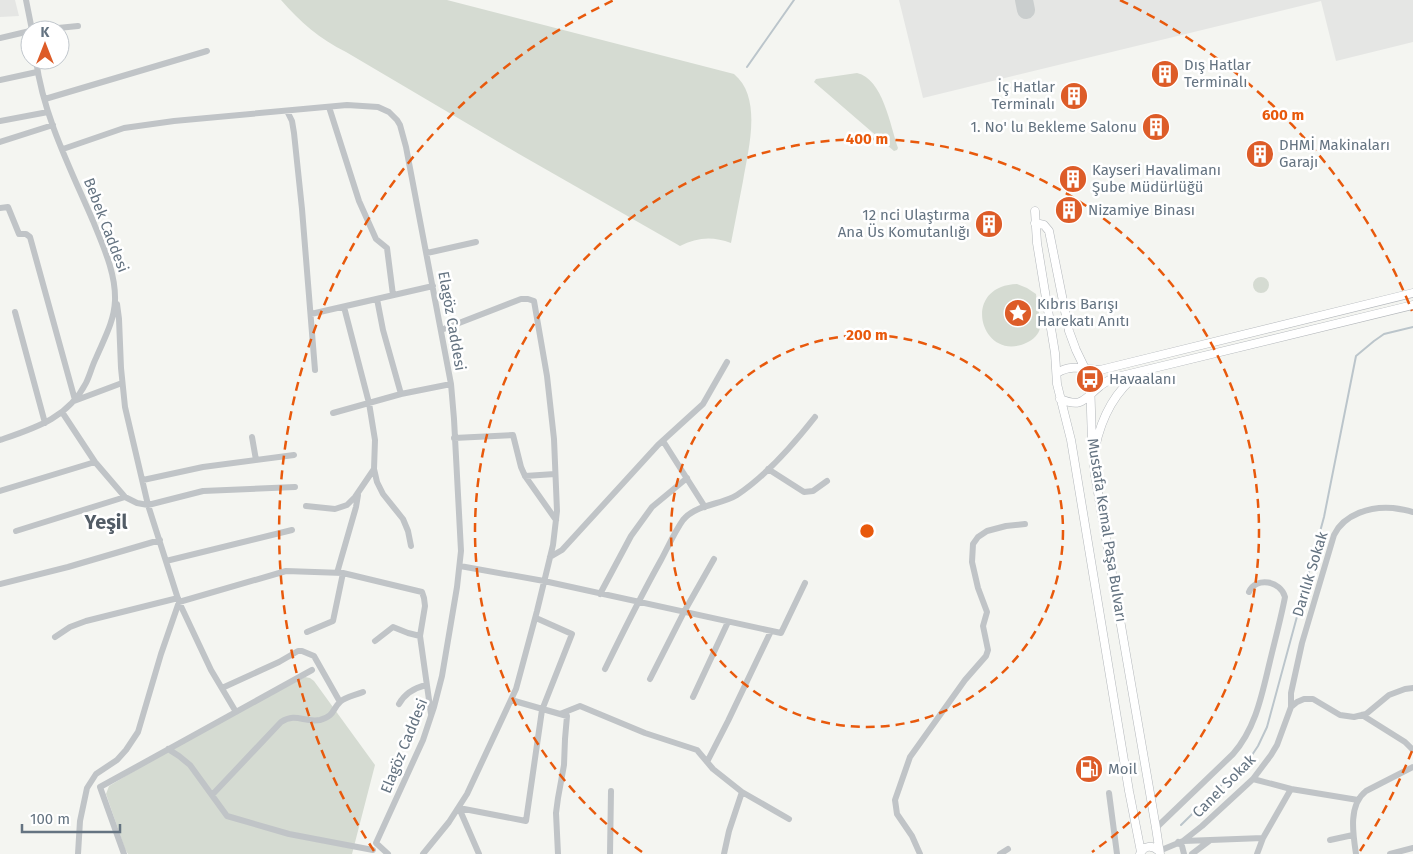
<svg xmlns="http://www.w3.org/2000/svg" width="1413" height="854" font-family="'Fira Sans',sans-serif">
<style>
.built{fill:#e5e6e4}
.green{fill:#d5dbd2}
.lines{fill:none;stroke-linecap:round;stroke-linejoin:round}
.stream{stroke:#bbc5cb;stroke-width:2}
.taxiway{stroke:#cacece;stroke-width:18}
.major-casing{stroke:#b3b7bb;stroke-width:9}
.minor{stroke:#c0c4c7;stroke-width:6}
.major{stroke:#fff;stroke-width:8}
.ring{fill:none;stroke:#e8590c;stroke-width:2.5;stroke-dasharray:9 6}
.labels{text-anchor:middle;stroke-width:5;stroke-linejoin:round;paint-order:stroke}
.poi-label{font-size:15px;fill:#647381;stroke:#fff;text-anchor:start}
.street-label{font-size:15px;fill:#647381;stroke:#fff}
.district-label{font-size:20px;font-weight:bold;fill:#525c66;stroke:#fff}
.centre{fill:#e8590c;stroke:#fff;stroke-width:2.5}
.ring-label{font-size:15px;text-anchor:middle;font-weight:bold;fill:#e8590c;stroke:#fff;stroke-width:5;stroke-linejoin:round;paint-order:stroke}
</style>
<rect width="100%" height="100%" fill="#f4f5f1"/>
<path class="built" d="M0 0H15L19 16 0 17Z
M899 0H1413V42L1336 61 1321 1 923 98Z"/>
<path class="green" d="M281 0H447L734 74C763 98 748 150 743 181 739 202 735 222 731 243 713 236 697 237 680 246L519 154 346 52C320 39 300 22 281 0Z
M857 73C883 79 890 125 898 148L897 150 894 151 814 82 816 79Z
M1253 285a8 8 0 1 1 16 0a8 8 0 1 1-16 0Z
M1017 284 1027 288 1036 294C1037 305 1041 318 1040 328 1039 334 1033 340 1028 342 982 366 958 286 1017 284Z
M305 677 310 678 314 681 375 765 352 854H128L125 849 106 794 109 786 166 752Z"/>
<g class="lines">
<path class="stream" d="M747 67 794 0
M1181 825 1252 755 1258 746 1267 727 1324 517 1356 356 1374 341 1384 334 1413 327"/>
<path class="taxiway" d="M1024 0 1026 10"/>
<defs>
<path id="major" d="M1035 211 1037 243 1055 353 1057 384 1071 440 1129 791 1141 852
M1035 223 1044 225 1049 231 1069 331 1076 350 1090 379 1092 442 1095 475 1156 828 1160 854
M1057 373C1071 364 1085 369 1100 370L1413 293
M1060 399C1082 408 1083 400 1099 387 1103 383 1108 381 1113 378L1413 305
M1095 448C1101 419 1115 391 1139 373
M1140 854C1144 845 1152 845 1159 851"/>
</defs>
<use href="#major" class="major-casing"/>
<path class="minor" d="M26 0 32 30
M38 30 78 26
M0 38 30 31
M0 80 37 72
M45 99 207 51
M329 107 359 201 376 239 387 248 393 295
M287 111 292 121 294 133 302 209 315 370
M0 121 48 112
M0 142 53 125
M63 149 124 128 174 121 347 105 378 107 389 112 397 120 400 125 406 147 451 384 454 419 461 551 457 587 442 676 434 707 423 740 376 843 388 854
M0 208 8 207 19 234H26L30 237 75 400
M427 253 476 242
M377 299 383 330 401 394
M117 304 119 319 121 368 125 407 148 505 179 602 211 670 236 712
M15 312 45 423
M311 314 433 286
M74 401 122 383
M62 412 95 462 125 497 137 503 148 505 203 491 295 487
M333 413 401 394 451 384
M252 437 256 460
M454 438 513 435 521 467 525 476 556 520
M0 440C35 428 68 418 86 383 90 375 92 366 96 358 104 339 114 322 115 301 116 273 103 246 93 221 71 170 43 115 36 60
M663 441 705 507
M374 469 377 482 383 494 403 519 408 531 411 546
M768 469 804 492 813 491 827 481
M525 476 555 474
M143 480 203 467 294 455
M0 491 95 462
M306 506 335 509 347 505 355 497 374 469 375 440 369 403 344 307
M16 531 125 497
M550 557 562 550 658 445 703 404 727 362
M166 561 292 530
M460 566 544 581 781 633 805 583
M337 573 356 507 358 495
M0 584 68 567 160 540
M600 594 631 536 652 507 687 478
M307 632 333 621 343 573
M55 637 70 627 86 621 178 598
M375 641 393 627 408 633 420 636
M605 669C623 632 641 596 661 560 667 549 675 531 683 520 696 504 721 505 737 495 766 476 793 445 815 417
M650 679 684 612 714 559
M222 688 279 662 298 651H302L314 656 340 702
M693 697 728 622
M511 700 567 716 565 739 564 765 558 798 556 813 558 854
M399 704C405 693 414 688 426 685
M1291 707V693L1302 643 1334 535C1344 514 1371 506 1393 508 1400 509 1406 510 1413 512
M560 714 580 706 645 733 697 750 713 769 742 792 789 819
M1362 715 1405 742 1413 750
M168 749 179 756 190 765 227 816 289 834 373 850
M707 762 728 721 771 631
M1253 779 1291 789 1358 800
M1109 793 1117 854
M212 795 281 722C296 712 304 723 320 720 335 716 332 709 340 702 345 697 356 695 363 692
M459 808 526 821 542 710 572 634 536 618
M459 808 479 854
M1156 828 1233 754C1256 728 1262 694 1270 661 1275 640 1281 618 1285 597 1281 581 1256 576 1249 592
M1330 840 1353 835
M1184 841 1263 838 1291 789
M1178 842 1182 846 1184 854
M1159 851 1183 841 1202 826 1253 779 1271 755 1277 745 1291 707 1297 702 1304 699H1313L1340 715 1354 717 1366 714 1389 695 1405 689 1413 688
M78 854 80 821 87 788 96 774 117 760 126 750 138 732 161 654 179 602 286 571 343 573 422 592 424 598 425 606 420 636 431 714
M124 854 100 787 312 670
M423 854 449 822 467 794 516 689 537 611 553 545 557 511 554 439 547 376 534 301 528 299H521L441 330
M610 854 611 791
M724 854 729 831 742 792
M920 854 912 836 897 814 895 800 910 757 965 680 986 656 988 650 983 626 987 612 978 588 972 562 973 544 978 537 987 531 1006 526 1025 524
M1000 854 1008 849
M1192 854 1209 841
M1257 854 1263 838
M1356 854C1353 834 1348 805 1366 791L1413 767
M1390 854 1413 848"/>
<use href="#major" class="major"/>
</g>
<g class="ring">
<circle cx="867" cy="531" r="196"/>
<path d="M642 852A392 392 0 1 1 1092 852"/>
<path d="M1412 751A588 588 0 0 1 1360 851M374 851A588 588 0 0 1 614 0M1120 0A588 588 0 0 1 1412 311"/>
</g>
<defs>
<symbol id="building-disc" viewBox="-11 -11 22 22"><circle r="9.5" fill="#dd5c28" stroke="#fff"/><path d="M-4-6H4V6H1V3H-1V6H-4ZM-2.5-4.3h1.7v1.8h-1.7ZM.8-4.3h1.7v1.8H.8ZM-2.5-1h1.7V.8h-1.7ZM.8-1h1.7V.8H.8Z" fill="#fff"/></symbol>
<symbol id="sight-disc" viewBox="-11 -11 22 22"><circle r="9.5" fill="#dd5c28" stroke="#fff"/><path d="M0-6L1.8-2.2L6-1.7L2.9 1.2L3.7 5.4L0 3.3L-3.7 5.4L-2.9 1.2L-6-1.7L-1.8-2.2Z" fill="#fff"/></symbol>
<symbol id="bus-disc" viewBox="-11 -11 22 22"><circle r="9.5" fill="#dd5c28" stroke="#fff"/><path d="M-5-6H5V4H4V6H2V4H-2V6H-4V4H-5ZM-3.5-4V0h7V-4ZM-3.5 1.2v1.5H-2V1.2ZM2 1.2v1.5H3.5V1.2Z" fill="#fff"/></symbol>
<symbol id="fuel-disc" viewBox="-11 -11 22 22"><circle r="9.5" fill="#dd5c28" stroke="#fff"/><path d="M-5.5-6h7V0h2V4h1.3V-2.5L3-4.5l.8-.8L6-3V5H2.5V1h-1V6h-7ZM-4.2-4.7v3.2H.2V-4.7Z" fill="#fff"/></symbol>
</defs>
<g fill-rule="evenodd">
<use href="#building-disc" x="1149" y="58" width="32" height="32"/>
<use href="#building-disc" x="1058" y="80" width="32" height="32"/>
<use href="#building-disc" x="1140" y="111" width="32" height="32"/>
<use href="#building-disc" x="1244" y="138" width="32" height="32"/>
<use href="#building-disc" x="1057" y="163" width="32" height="32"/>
<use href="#building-disc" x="1053" y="194" width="32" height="32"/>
<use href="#building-disc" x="973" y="208" width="32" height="32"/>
<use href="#sight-disc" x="1002" y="297" width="32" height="32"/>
<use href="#bus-disc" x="1074" y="363" width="32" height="32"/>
<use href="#fuel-disc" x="1073" y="753" width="32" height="32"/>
</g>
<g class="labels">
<g class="poi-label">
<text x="1184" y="70">Dış Hatlar<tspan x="1184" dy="17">Terminalı</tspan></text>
<text x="1055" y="92" text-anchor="end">İç Hatlar<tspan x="1055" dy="17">Terminalı</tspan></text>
<text x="1137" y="132" text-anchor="end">1. No' lu Bekleme Salonu</text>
<text x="1279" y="150">DHMİ Makinaları<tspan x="1279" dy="17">Garajı</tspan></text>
<text x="1092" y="175">Kayseri Havalimanı<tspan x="1092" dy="17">Şube Müdürlüğü</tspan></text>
<text x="1088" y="215">Nizamiye Binası</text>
<text x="970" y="220" text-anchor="end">12 nci Ulaştırma<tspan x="970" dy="17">Ana Üs Komutanlığı</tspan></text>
<text x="1037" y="309">Kıbrıs Barışı<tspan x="1037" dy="17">Harekatı Anıtı</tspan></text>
<text x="1109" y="384">Havaalanı</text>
<text x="1108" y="774">Moil</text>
</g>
<g class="street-label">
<text transform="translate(106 225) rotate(69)" y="5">Bebek Caddesi</text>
<text transform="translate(452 321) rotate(80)" y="5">Elagöz Caddesi</text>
<text transform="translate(1107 530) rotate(81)" y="5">Mustafa Kemal Paşa Bulvarı</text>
<text transform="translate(1310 574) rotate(-73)" y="5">Darılık Sokak</text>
<text transform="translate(404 746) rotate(-68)" y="5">Elagöz Caddesi</text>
<text transform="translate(1224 786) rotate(-45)" y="5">Canel Sokak</text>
</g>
<g class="district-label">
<text x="106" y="529">Yeşil</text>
</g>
</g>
<circle cx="867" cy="531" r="8" class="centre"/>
<g class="ring-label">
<text x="1283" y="120">600 m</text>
<text x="867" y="144">400 m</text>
<text x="867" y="340">200 m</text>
</g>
<g transform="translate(45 45)"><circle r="24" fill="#ffffff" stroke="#c1c7cd"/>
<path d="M0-4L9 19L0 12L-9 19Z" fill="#dd5c28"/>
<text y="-8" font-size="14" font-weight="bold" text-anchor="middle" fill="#647381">K</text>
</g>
<path d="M22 824v8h98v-8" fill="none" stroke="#647381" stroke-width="2.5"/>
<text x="30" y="824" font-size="15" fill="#647381" stroke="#ffffff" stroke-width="4" paint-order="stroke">100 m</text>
</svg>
